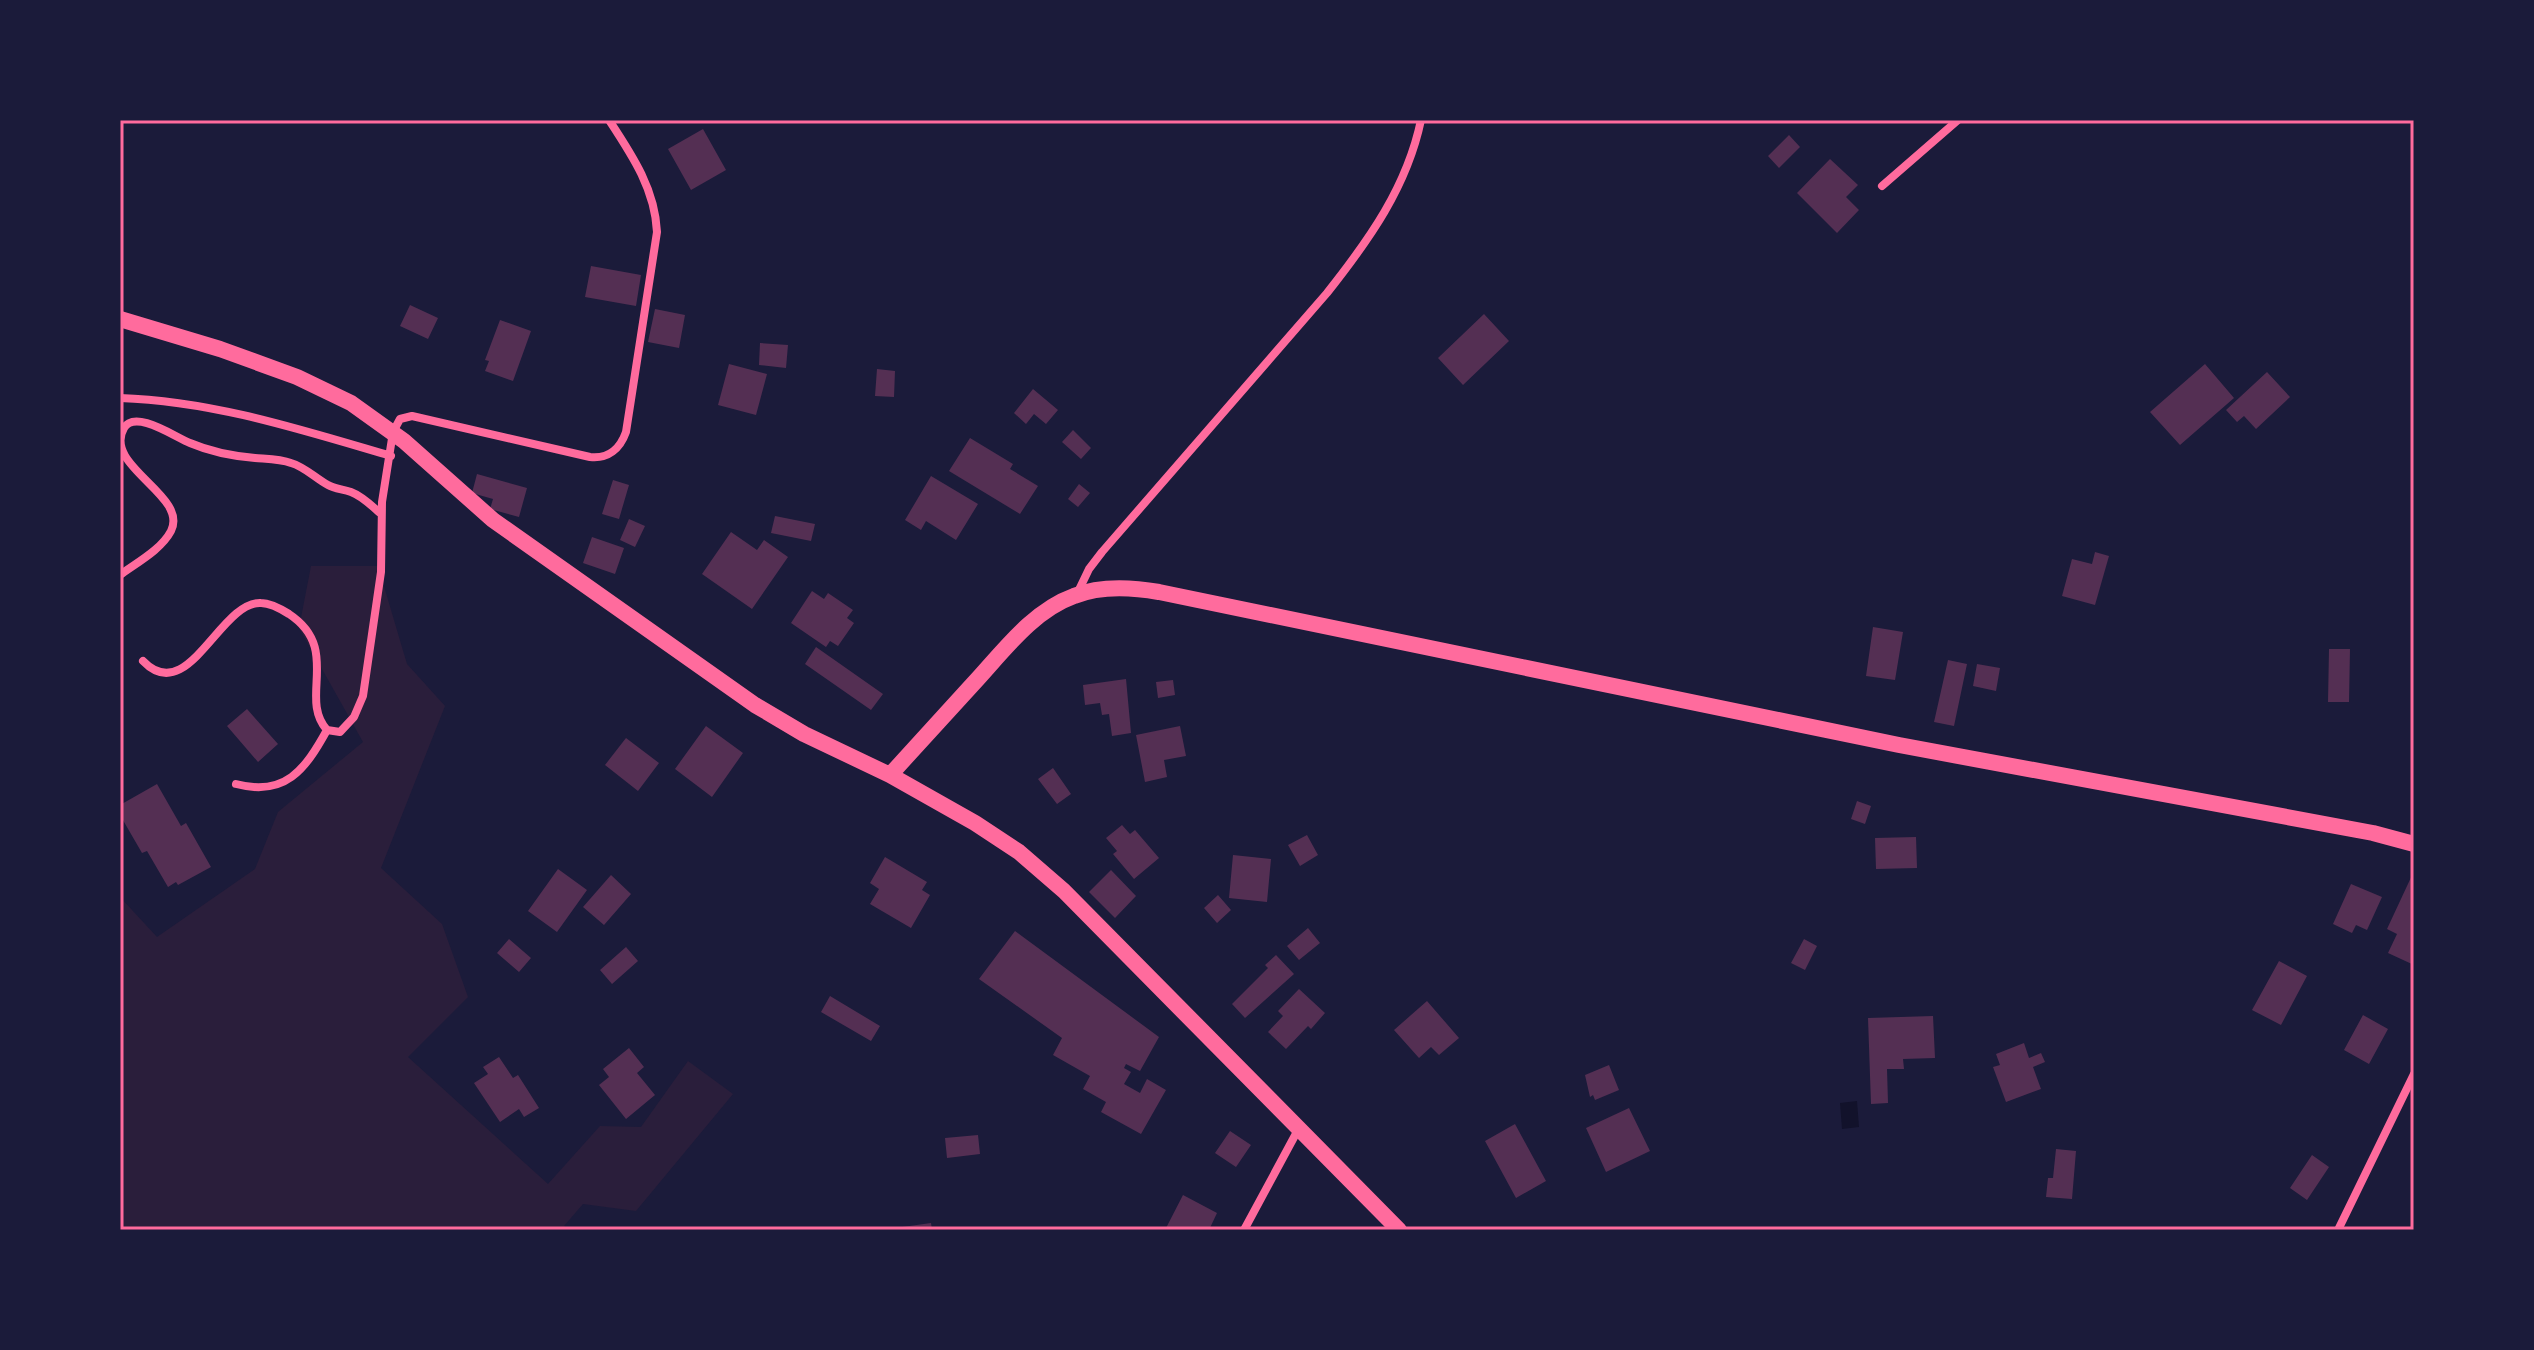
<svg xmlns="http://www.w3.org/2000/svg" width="2534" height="1350" font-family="Manrope,sans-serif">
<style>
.green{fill:#2a1e3b}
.water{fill:#12122b}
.building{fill:#542f53}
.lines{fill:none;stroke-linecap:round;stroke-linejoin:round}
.minor{stroke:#ff6b9d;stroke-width:8}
.secondary{stroke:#ff6b9d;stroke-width:16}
.neatline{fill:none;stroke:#ff6b9d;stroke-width:3}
</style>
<rect width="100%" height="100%" fill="#1b1b3a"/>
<path class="green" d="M311 566H378L407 664 445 706 381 868 442 924 468 997 408 1057 548 1184 600 1126 641 1127 688 1061 733 1094 636 1211 583 1204 564 1226 571 1230H120V897L157 937 255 869 278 812 363 742 299 628Z"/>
<path class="water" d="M1857 1101 1859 1127 1842 1129 1840 1103Z"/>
<path class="building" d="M703 129 726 170 691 190 668 149Z
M1789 135 1800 147 1779 168 1768 156Z
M1830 159 1858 185 1846 197 1859 210 1837 233 1797 193Z
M591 266 641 275 636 306 585 297Z
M410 305 438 318 428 339 400 326Z
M655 309 685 315 679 348 648 342Z
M1484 314 1509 341 1463 385 1438 358Z
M500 320 531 331 513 381 485 371 489 361 485 360Z
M760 343 788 345 786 368 759 365Z
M729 364 767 374 756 415 718 405Z
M2205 364 2234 398 2180 445 2150 412Z
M877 369 895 371 894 397 875 396Z
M2267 372 2290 397 2256 429 2244 416 2237 422 2226 410Z
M1033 389 1058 410 1046 424 1034 414 1026 424 1014 413Z
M1073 430 1091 448 1081 459 1062 442Z
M970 438 1013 464 1010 469 1038 486 1020 514 949 471Z
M477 474 527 488 519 517 490 509 493 499 472 493Z
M931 476 978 504 956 540 926 521 921 530 905 520Z
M613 480 629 485 619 519 602 514Z
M1079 484 1090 493 1078 507 1068 499Z
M775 516 815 524 811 541 771 533Z
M629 519 645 526 635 547 620 540Z
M731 532 757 550 764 540 788 557 752 609 702 574Z
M592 537 624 548 615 574 583 563Z
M2095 552 2109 556 2095 605 2062 596 2072 559 2092 564Z
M812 591 824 599 828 593 853 610 847 618 854 623 838 646 830 641 826 647 791 623Z
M1873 627 1903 632 1895 680 1866 676Z
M816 647 883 694 871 710 805 664Z
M2329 649H2350L2349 702H2328Z
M1948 660 1967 664 1954 726 1934 722Z
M1977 664 2000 668 1996 691 1973 686Z
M1126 679 1131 733 1112 736 1109 714 1102 715 1100 703 1085 705 1083 685Z
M1173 680 1175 695 1158 698 1156 682Z
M247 709 278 744 258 762 227 726Z
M706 726 743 753 712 797 675 769Z
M1180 726 1186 756 1164 760 1167 777 1145 782 1136 735Z
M626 738 659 763 638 791 605 765Z
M1053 768 1071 794 1057 804 1038 779Z
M157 784 181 826 186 823 211 867 178 885 176 882 168 887 147 851 142 853 120 815V805Z
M1857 801 1871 806 1865 824 1851 819Z
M1122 825 1130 834 1135 830 1159 858 1134 879 1113 854 1117 851 1106 838Z
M1307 835 1318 855 1300 866 1288 845Z
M1916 837 1917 868 1876 869 1875 838Z
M1233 855 1271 859 1267 902 1229 898Z
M885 857 927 882 922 890 930 895 911 928 870 904 879 889 870 883Z
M558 869 587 890 557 932 528 911Z
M1111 870 1136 896 1115 918 1089 892Z
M2414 871V965L2388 953 2397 934 2387 929Z
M611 875 631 894 604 925 583 907Z
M2351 884 2382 897 2367 930 2356 925 2352 933 2333 924Z
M1218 895 1231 910 1217 923 1204 908Z
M1308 928 1320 943 1299 960 1287 946Z
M1015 931 1159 1037 1140 1071 1126 1064 1124 1068 1131 1072 1124 1084 1140 1093 1147 1079 1166 1090 1141 1134 1101 1112 1106 1102 1083 1089 1090 1076 1053 1055 1062 1038 979 979Z
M509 939 531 958 519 972 497 953Z
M1804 939 1817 946 1805 970 1791 963Z
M626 947 638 961 612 984 600 970Z
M1276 955 1294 974 1245 1018 1232 1004 1268 968 1265 965Z
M2279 961 2307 976 2281 1025 2252 1010Z
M1299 989 1325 1013 1311 1029 1308 1026 1286 1049 1268 1032 1283 1016 1278 1011Z
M830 996 880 1026 871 1041 821 1012Z
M1427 1001 1459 1038 1439 1055 1431 1047 1419 1058 1394 1030Z
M2363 1015 2388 1029 2369 1064 2344 1050Z
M1933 1016 1935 1058 1903 1059 1904 1069H1887L1888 1103 1871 1104 1868 1018Z
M2024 1043 2029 1058 2041 1053 2045 1062 2033 1067 2041 1089 2006 1102 1993 1067 2000 1065 1996 1054Z
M629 1048 644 1067 637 1073 655 1095 626 1119 599 1085 609 1077 603 1069Z
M499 1057 513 1078 518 1075 539 1108 524 1117 519 1109 500 1122 474 1083 488 1074 483 1067Z
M1609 1065 1619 1090 1595 1100 1593 1095 1590 1097 1585 1075Z
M1629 1108 1650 1151 1606 1172 1586 1128Z
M1515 1124 1546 1181 1516 1198 1485 1141Z
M1230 1131 1251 1145 1236 1167 1215 1153Z
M978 1135 980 1154 947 1158 945 1138Z
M2056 1149 2076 1151 2072 1199 2046 1197 2048 1178H2053Z
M2312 1155 2329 1167 2307 1200 2290 1188Z
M1183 1195 1217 1213 1209 1230H1165Z
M931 1223 932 1230H896L895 1228Z"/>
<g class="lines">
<path class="minor" d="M1882 186 1958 120
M120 398C213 401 302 430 391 456
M120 575C136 563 161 550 171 531 189 495 102 466 124 428 135 409 175 437 190 443 211 452 232 456 255 458 266 459 280 459 291 463 305 467 315 478 328 485 335 489 343 489 351 492 362 496 372 506 380 513
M1077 594 1089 569 1102 552 1327 293C1369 240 1407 187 1421 120
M143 661C188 708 220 601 261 603 270 603 281 609 289 614 342 649 298 698 327 730L340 732 354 717 363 696 381 572 382 502 393 432 400 419 412 416 590 457C608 459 620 449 626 432L657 232C655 189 632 155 609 120
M236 784C285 797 305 770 327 730
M1244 1230 1299 1128
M2338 1230 2414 1074"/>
<path class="secondary" d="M120 319 220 349 297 377 351 403 404 441 493 520 755 705 804 734 890 775 975 823 1019 852 1064 891 1399 1230
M890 775C917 745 945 715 973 684 1002 653 1032 611 1074 596 1101 585 1131 587 1159 592L1899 745 2373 833 2414 844"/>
</g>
<rect width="2534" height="1350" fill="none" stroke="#1b1b3a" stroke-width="244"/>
<rect x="122" y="122" width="2290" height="1106" class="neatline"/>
</svg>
